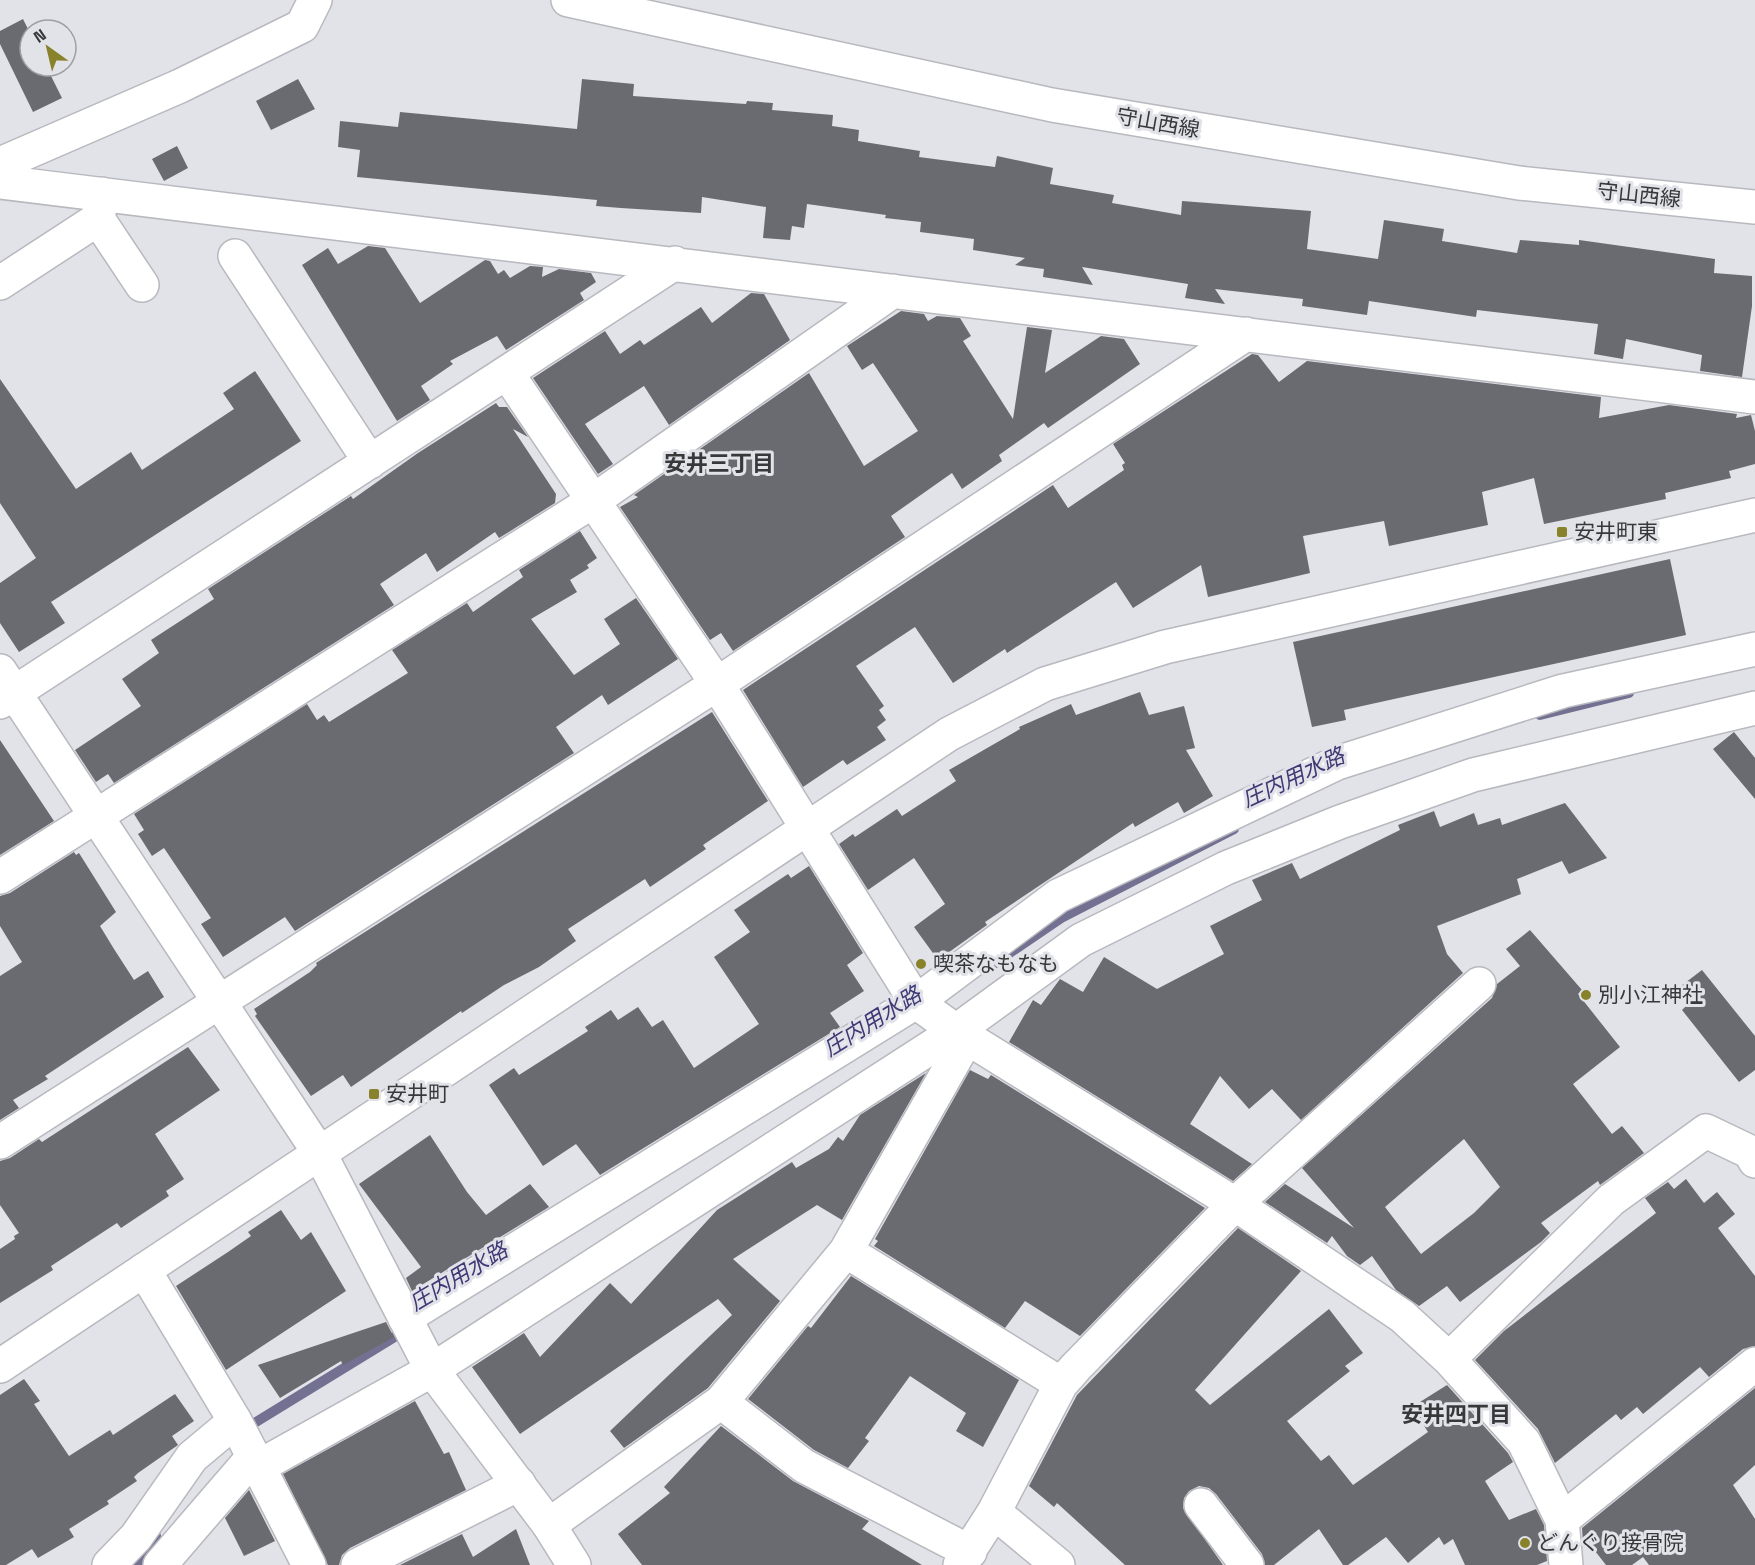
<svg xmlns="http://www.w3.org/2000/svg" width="1755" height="1565" font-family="'Space Grotesk','Noto Sans JP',sans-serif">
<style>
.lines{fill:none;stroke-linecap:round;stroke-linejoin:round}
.stream{stroke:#727192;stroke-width:10}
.building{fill:#6a6a71;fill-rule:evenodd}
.street-casing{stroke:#b8b8bf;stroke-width:36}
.secondary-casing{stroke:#b8b8bf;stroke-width:36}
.street{stroke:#fff;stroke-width:33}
.secondary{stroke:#fff;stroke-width:33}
.poi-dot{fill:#88822a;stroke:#e2e2e9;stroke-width:2}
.labels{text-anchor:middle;stroke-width:6;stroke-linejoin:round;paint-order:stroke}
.street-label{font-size:21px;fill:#37383a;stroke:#e2e2e9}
.poi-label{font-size:21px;fill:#37383a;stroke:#e2e2e9;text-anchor:start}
.neighbourhood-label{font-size:22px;font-weight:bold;fill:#37383a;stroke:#e2e2e9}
.water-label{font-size:22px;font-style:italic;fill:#3e3874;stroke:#e2e2e9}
</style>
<rect width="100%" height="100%" fill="#e2e2e9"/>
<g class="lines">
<path class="stream" d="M1540 715 1629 693
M992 965 1061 918 1234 829
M243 1430 406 1330
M137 1565 156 1536"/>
</g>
<path class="building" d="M23 19 30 33V66H46L62 98 33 112 0 44V31Z
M298 79 315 109 271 130 256 101Z
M582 79 634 84 633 96 746 104 747 101 773 103 772 110 833 115 832 126 859 130 858 141 920 151 919 157 995 167 997 156 1053 168 1050 184 1114 195 1112 203 1181 215 1182 201 1311 211 1307 249 1378 259 1384 220 1444 229 1442 241 1517 253 1520 240 1579 245V240L1715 259 1714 273 1752 276V306L1742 377 1700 371 1702 355 1626 339 1623 359 1594 354 1598 324 1477 310 1476 317 1369 301 1367 315 1302 306 1303 299 1215 289 1225 304 1185 298 1188 284 1082 267 1093 285 1043 277 1044 269 1015 265 1025 258 973 250 974 239 920 232 921 222 885 218 886 215 807 204 804 228 792 226 790 240 763 238 766 207 702 197 701 213 621 208 596 206 597 200 357 177 360 150 338 147 340 121 398 127 400 112 577 129Z
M177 146 188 168 164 181 152 159Z
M368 246 385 248 420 303 485 260 490 261 498 274 504 270 510 278 530 266 543 267 542 277 559 269 591 273 596 282 580 293 584 300 506 350 497 336 450 361 453 364 421 386 430 400 397 421 302 265 328 248 338 264Z
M751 293 764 294 790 340 669 425 644 386 585 424 613 464 598 474 533 378 605 331 620 354 640 340 644 345 701 307 712 323Z
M901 311 924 314 928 321 937 316 960 318 971 336 963 341 1013 419 1027 327 1052 330 1045 373 1101 336 1124 339 1140 364 1048 428 1044 423 999 455 1002 461 962 489 952 473 891 516 905 537 733 651 721 633 710 640 620 507 638 497 634 495 809 373 864 466 918 431 873 363 862 370 847 346Z
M1252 354 1258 355 1279 382 1307 361 1601 397 1599 418 1669 405 1737 414 1736 418 1751 415 1755 431V464L1729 471 1731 478 1665 493 1666 499 1544 524 1534 478 1482 492 1488 525 1389 546 1384 521 1303 536 1310 573 1208 597 1201 565 1133 608 1116 582 1007 653 1005 649 953 683 915 627 856 666 884 706 879 710 886 720 877 727 886 740 847 765 843 760 803 787 743 690 1053 485 1068 508 1124 470 1122 465 1125 463 1113 444Z
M255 371 301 441 51 602 65 623 19 652 0 623V583L36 558 0 503V379L76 489 131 452 142 470 234 409 223 393Z
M496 403 499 407H507L528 437 513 429 556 494 555 503 499 538 495 532 437 572 426 553 380 584 394 605 114 783 108 774 96 782 75 750 141 706 122 679 159 653 151 640 214 599 208 589 351 496 353 499 418 453Z
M580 531 597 558 587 565 589 568 570 580 577 592 531 619 574 675 620 644 604 619 636 598 678 659 608 705 602 695 556 727 574 753 295 931 285 917 223 957 201 924 211 918 164 848 152 856 138 834 144 830 134 814 307 704 317 720 324 715 329 722 408 673 392 650 467 603 473 612 523 577 519 570Z
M1670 559 1686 635 1344 710 1346 720 1312 727 1293 642Z
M1140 692 1149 715 1184 706 1195 748 1186 750 1213 796 1184 813 1178 802 1135 827 1133 823 985 922 987 925 938 960 914 927 945 904 914 858 868 890 839 844 853 834 855 837 897 809 902 816 956 781 949 770 1020 729 1019 727 1071 704 1076 715Z
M712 712 768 801 703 845 706 849 650 887 645 879 568 929 576 941 539 967 504 985 462 1013 461 1011 351 1087 343 1075 311 1096 255 1016 257 1014 254 1009 310 972 317 965 316 963Z
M1734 732 1755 758V799L1713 749Z
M0 740 54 821 0 855Z
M1565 803 1607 858 1569 874 1562 861 1517 879 1521 894 1437 926 1447 954 1463 973 1301 1120 1272 1089 1249 1109 1220 1076 1190 1124 1252 1164 1233 1181 1009 1042 1033 1000 1041 1005 1060 979 1083 992 1104 957 1157 989 1224 954 1210 926 1262 900 1252 880 1292 863 1300 879 1400 830 1398 825 1434 811 1440 827 1474 813 1478 825 1500 818 1502 825Z
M74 852 76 855 79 853 116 912 100 926 114 949 134 980 148 971 164 997 45 1076 48 1079 13 1100 19 1108 0 1120V976L22 962 0 926V896L10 893Z
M809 866 863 953 847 965 864 991 830 1013 840 1027 600 1175 576 1144 543 1166 489 1085 514 1068 519 1075 588 1031 585 1027 611 1010 618 1020 638 1007 652 1027 663 1020 694 1068 759 1024 714 957 750 932 734 910 788 874 791 878Z
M1530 930 1582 990 1578 994 1620 1047 1573 1084 1612 1134 1622 1126 1644 1153 1600 1185 1598 1181 1541 1223 1550 1233 1541 1242 1460 1302 1447 1286 1419 1306 1396 1290 1372 1256 1360 1265 1347 1256 1332 1236 1327 1243 1265 1202 1285 1184 1354 1228 1302 1168 1492 998 1497 984 1520 966 1506 949ZM1464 1139 1500 1187 1474 1213 1421 1254 1385 1207Z
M1702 970 1755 1036V1070L1739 1082 1682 1010 1688 1004 1677 989Z
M188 1047 220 1090 155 1134 184 1179 166 1191 169 1196 121 1228 117 1223 51 1266 53 1270 0 1303V1249L15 1239 14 1236 19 1233 0 1205V1161L10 1158 39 1139 42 1142Z
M970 1070 988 1079 991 1075 1205 1208 1080 1336 1025 1301 1005 1328 874 1246 878 1241 875 1239Z
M926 1073 842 1220 817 1205 733 1259 780 1301 708 1388 624 1448 610 1431 732 1315 718 1299 520 1434 472 1367 524 1333 540 1357 610 1283 631 1304 717 1210 792 1162 796 1168 829 1149 838 1137 843 1141 860 1115Z
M430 1135 467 1192 486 1215 530 1184 549 1207 412 1291 406 1278 421 1267 359 1184Z
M1686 1179 1704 1203 1717 1192 1735 1214 1718 1228 1755 1276V1346L1743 1349 1709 1377 1700 1367 1643 1414 1637 1407 1621 1420 1616 1414 1555 1463 1538 1429 1475 1360 1504 1331 1656 1213 1645 1198 1668 1182 1674 1189Z
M281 1210 301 1240 311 1232 346 1291 226 1370 176 1286 228 1252 251 1236 248 1232Z
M1238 1228 1301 1271 1195 1390 1210 1405 1329 1309 1363 1353 1345 1366 1350 1371 1287 1421 1321 1461 1329 1455 1353 1485 1428 1432 1412 1407 1447 1385 1508 1453 1513 1462 1485 1481 1509 1520 1536 1509 1544 1525 1547 1561 1537 1565H1465L1453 1539 1444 1545 1439 1537 1408 1563 1386 1537 1348 1565H1343L1319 1529 1274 1565H1265L1262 1554 1216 1494 1209 1488 1199 1486 1189 1491 1184 1498 1183 1508 1223 1565H1125L1057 1503 1054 1507 1029 1486 1077 1395Z
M851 1276 1019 1380 983 1447 956 1431 966 1413 910 1376 865 1438 869 1441 848 1468 814 1450 748 1399 808 1326 811 1328Z
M386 1322 394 1337 343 1365 341 1361 280 1398 258 1365Z
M24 1379 40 1401 34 1404 69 1456 110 1430 113 1435 175 1394 194 1421 172 1436 178 1445 138 1473 134 1477 137 1481 107 1501 109 1504 69 1529 74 1537 38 1558 32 1549 6 1565H0V1395Z
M1755 1388V1465L1733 1485 1755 1519V1565H1649L1643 1557 1632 1565H1606L1588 1542 1583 1544 1582 1528Z
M415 1401 444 1454 449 1452 466 1490 350 1548 342 1555 339 1565H328L283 1474Z
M721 1426 793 1481 869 1521 862 1529 922 1565H642L618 1534 670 1493 664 1487Z
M249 1490 275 1541 244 1556 225 1518Z
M516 1529 530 1565H400L462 1534 473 1557Z"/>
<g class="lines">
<defs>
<path id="street" d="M0 164 180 86 302 26 315 0
M0 182 1755 397
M98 219 142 285
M235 256 370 462
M0 283 98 219 102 194
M507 373 717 684 916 1002 956 1031 1235 1204 1402 1316 1449 1359 1524 1442 1562 1520 1566 1565
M0 702 675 263
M0 877 593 501 893 291
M0 1142 717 684 1246 334
M846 1251 1061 1384
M144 1270 235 1421 309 1565
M405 1318 916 1002 1058 896 1337 763 1563 691 1755 649
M1449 1359 1611 1200 1706 1131 1750 1152 1755 1161
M721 1402 804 1466 970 1552
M258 1467 432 1370 956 1031 1081 940 1226 868 1340 822 1473 775 1755 708
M1201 1505 1247 1565
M994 1512 1058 1565
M1562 1520 1755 1364
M549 1525 721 1402 846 1251 967 1038
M109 1565 136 1537 192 1457 235 1421
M160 1565 253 1457
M358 1565 519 1484
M960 1565 994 1512 1061 1384 1076 1367 1235 1204 1479 984"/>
<path id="secondary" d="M568 0 1052 105 1519 183 1755 207
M0 671 320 1154 432 1370 549 1525 574 1565
M0 1366 949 734 1045 684 1165 647 1755 515"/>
</defs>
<use href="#street" class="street-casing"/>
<use href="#secondary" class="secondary-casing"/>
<use href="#street" class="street"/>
<use href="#secondary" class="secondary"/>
</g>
<g class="poi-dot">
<rect x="1556" y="526" width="12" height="12" rx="3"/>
<circle cx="921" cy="964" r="6"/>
<circle cx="1586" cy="995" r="6"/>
<rect x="368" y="1088" width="12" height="12" rx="3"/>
<circle cx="1525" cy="1543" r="6"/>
</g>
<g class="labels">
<g class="street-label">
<text transform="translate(1158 123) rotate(10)" y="7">守山西線</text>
<text transform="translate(1639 195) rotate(6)" y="7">守山西線</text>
</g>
<g class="poi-label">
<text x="1574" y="539">安井町東</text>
<text x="933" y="971">喫茶なもなも</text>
<text x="1598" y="1002">別小江神社</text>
<text x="386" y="1101">安井町</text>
<text x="1537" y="1550">どんぐり接骨院</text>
</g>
<g class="neighbourhood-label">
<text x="719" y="471">安井三丁目</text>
<text x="1456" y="1422">安井四丁目</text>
</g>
<g class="water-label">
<text transform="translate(1293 777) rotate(-25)" y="8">庄内用水路</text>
<text transform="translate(872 1021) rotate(-32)" y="8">庄内用水路</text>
<text transform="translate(458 1276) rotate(-31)" y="8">庄内用水路</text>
</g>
</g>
<g transform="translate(48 48) rotate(326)"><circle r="28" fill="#e2e2e9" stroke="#9e9ea3" stroke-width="1.5"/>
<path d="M0-4.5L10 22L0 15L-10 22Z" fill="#88822a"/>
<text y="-9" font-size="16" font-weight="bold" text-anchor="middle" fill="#37383a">N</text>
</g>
</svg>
